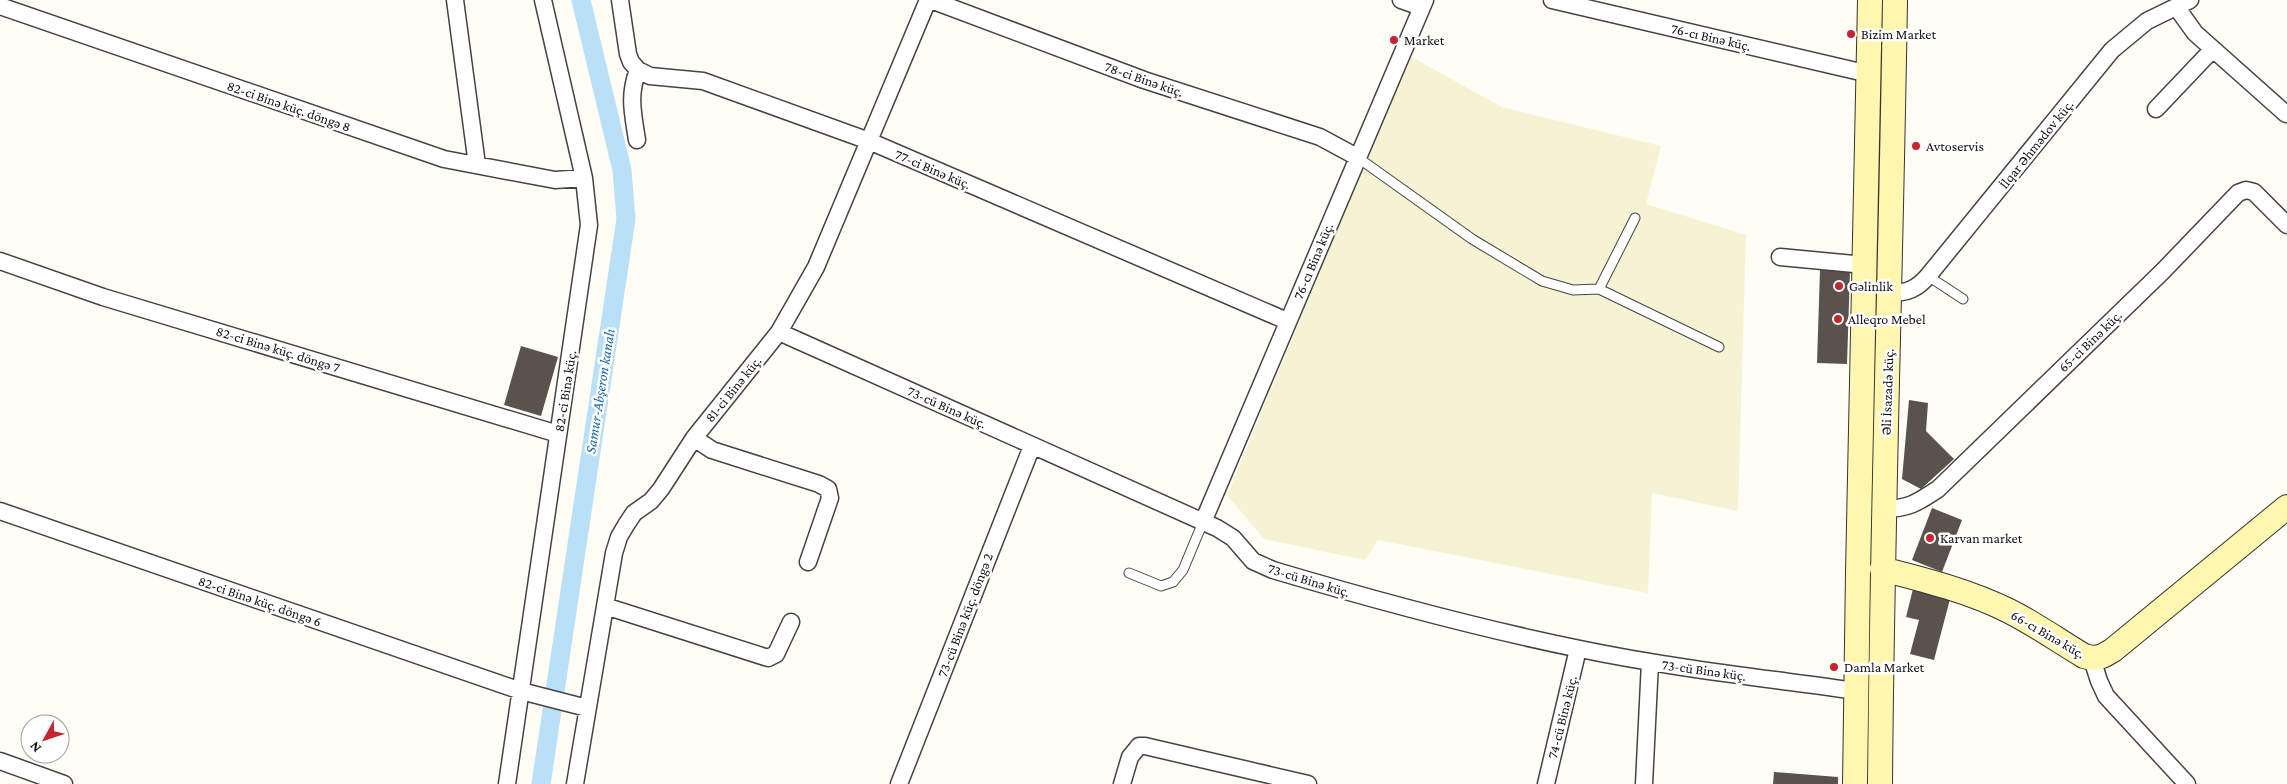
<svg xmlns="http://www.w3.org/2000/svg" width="2287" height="784" font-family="'Crimson Pro',serif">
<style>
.farmland{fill:#f6f3d4}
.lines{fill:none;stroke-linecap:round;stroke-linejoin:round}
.canal{stroke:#b9e0f7;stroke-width:19}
.building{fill:#5a524d}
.lane-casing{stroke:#444;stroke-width:11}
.street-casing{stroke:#444;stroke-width:19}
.secondary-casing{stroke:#333;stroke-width:26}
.lane{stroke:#fff;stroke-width:9}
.street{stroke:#fff;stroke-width:16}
.secondary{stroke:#fff6b0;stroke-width:24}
.poi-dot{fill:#c4262e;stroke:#fff;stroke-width:2}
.labels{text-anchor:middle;stroke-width:5;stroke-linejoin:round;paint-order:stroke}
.poi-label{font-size:14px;fill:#111;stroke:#fff;text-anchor:start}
.street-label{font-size:14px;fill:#111;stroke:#fff}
.water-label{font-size:15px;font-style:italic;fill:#1768a6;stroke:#fff}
</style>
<rect width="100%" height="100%" fill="#fffdf5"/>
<path class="farmland" d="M1410 56 1502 107 1661 146 1646 204 1746 235 1738 511 1652 493 1648 593 1378 540 1365 560 1264 539 1227 495Z"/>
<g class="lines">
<path class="canal" d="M541 784 626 219 622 170 581 0"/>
</g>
<path class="building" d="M1820 270 1850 271 1847 364 1817 363Z
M521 346 558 357 541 416 504 405Z
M1909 400 1928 403 1926 431 1954 459 1921 489 1902 479Z
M1932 508 1962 520 1942 572 1912 560Z
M1913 589 1950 599 1934 660 1910 654 1919 620 1906 617Z
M1774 772 1838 777V784H1773Z"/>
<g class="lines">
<defs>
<path id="lane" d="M1357 157 1472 239 1542 281 1573 290 1599 289 1719 347
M1928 276 1963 299
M1599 289 1635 218
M1129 573 1161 586 1173 582 1183 570 1203 522"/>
<path id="street" d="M455 0 477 165
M620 0 628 54 631 62 638 70 650 76 703 81 869 141 1287 321
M931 0 1144 80 1320 137 1357 157
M1401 0 1421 7
M1552 0 1869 74
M0 6 444 159 555 180 584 178
M2177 8 2195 33 2286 114
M2156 109 2213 49
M637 140C633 113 628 96 638 70
M1780 257 1865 265
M0 261 103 297 558 434
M1890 293C1907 293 1917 289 1928 276L2112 50 2147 21 2190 0
M779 332 1217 528 1233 538 1253 561 1273 570C1374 600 1477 628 1580 649 1671 668 1764 678 1857 691
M694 438 712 450 819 484 828 489 830 498 808 562
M1883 509C1908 509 1917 503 1938 489L2163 271 2238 193 2246 190 2254 192 2287 225
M0 511 521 691 587 708
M1203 522 1425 0
M605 606 768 658 776 654 791 622
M2092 659 2099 681 2106 696 2187 784
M0 761 64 784
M507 784 589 225 584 178 543 0
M575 784 614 553 619 537 626 525 634 513 651 501 661 489 694 438 779 332 816 267 928 0
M899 784 1032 446
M1122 784 1130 757 1139 746H1145L1308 784
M1546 784 1578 649
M1644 784 1650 662"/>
<path id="secondary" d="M1882 569C1925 580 1969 591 2009 611 2035 624 2059 641 2084 656 2096 660 2102 657 2113 650L2287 507
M1855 784 1858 572 1870 0
M1880 784C1882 523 1891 261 1895 0"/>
</defs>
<use href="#lane" class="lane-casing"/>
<use href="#street" class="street-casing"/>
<use href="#secondary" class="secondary-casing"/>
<use href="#lane" class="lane"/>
<use href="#street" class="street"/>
<use href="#secondary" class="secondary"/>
</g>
<g class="poi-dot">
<circle cx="1851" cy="34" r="5"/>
<circle cx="1394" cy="40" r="5"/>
<circle cx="1916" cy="146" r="5"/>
<circle cx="1839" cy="286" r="5"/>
<circle cx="1838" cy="319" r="5"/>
<circle cx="1930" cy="538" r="5"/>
<circle cx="1834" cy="667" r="5"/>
</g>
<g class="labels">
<g class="poi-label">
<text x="1861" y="39">Bizim Market</text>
<text x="1404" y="45">Market</text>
<text x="1926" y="151">Avtoservis</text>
<text x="1849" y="291">Gəlinlik</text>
<text x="1848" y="324">Alleqro Mebel</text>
<text x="1940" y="543">Karvan market</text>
<text x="1844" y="672">Damla Market</text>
</g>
<g class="street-label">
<text transform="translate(1711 37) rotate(13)" y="5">76-cı Binə küç.</text>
<text transform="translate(1144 79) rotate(19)" y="5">78-ci Binə küç.</text>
<text transform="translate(289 106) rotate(19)" y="5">82-ci Binə küç. döngə 8</text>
<text transform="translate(2036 144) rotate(-51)" y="5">İlqar Əhmədov küç.</text>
<text transform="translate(933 169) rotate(23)" y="5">77-ci Binə küç.</text>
<text transform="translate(1313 261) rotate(-67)" y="5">76-cı Binə küç.</text>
<text transform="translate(2090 341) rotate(-44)" y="5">65-ci Binə küç.</text>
<text transform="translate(278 349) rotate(17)" y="5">82-ci Binə küç. döngə 7</text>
<text transform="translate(733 389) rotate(-51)" y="5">81-ci Binə küç.</text>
<text transform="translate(565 391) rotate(-81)" y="5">82-ci Binə küç.</text>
<text transform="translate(1887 392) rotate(-88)" y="5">Əli İsazadə küç.</text>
<text transform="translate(947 407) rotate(24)" y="5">73-cü Binə küç.</text>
<text transform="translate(1309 580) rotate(17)" y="5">73-cü Binə küç.</text>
<text transform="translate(260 601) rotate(19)" y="5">82-ci Binə küç. döngə 6</text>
<text transform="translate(965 615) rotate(-69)" y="5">73-cü Binə küç. döngə 2</text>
<text transform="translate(2048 634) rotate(30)" y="5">66-cı Binə küç.</text>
<text transform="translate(1704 670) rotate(8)" y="5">73-cü Binə küç.</text>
<text transform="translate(1562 717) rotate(-76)" y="5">74-cü Binə küç.</text>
</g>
<g class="water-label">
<text transform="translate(600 391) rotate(-81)" y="5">Samur-Abşeron kanalı</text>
</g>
</g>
<g transform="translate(45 739) rotate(230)"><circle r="24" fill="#ffffff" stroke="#a0a0a0"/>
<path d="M0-4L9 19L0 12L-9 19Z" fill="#c4262e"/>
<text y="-8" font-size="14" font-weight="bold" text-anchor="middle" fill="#111111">N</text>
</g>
</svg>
